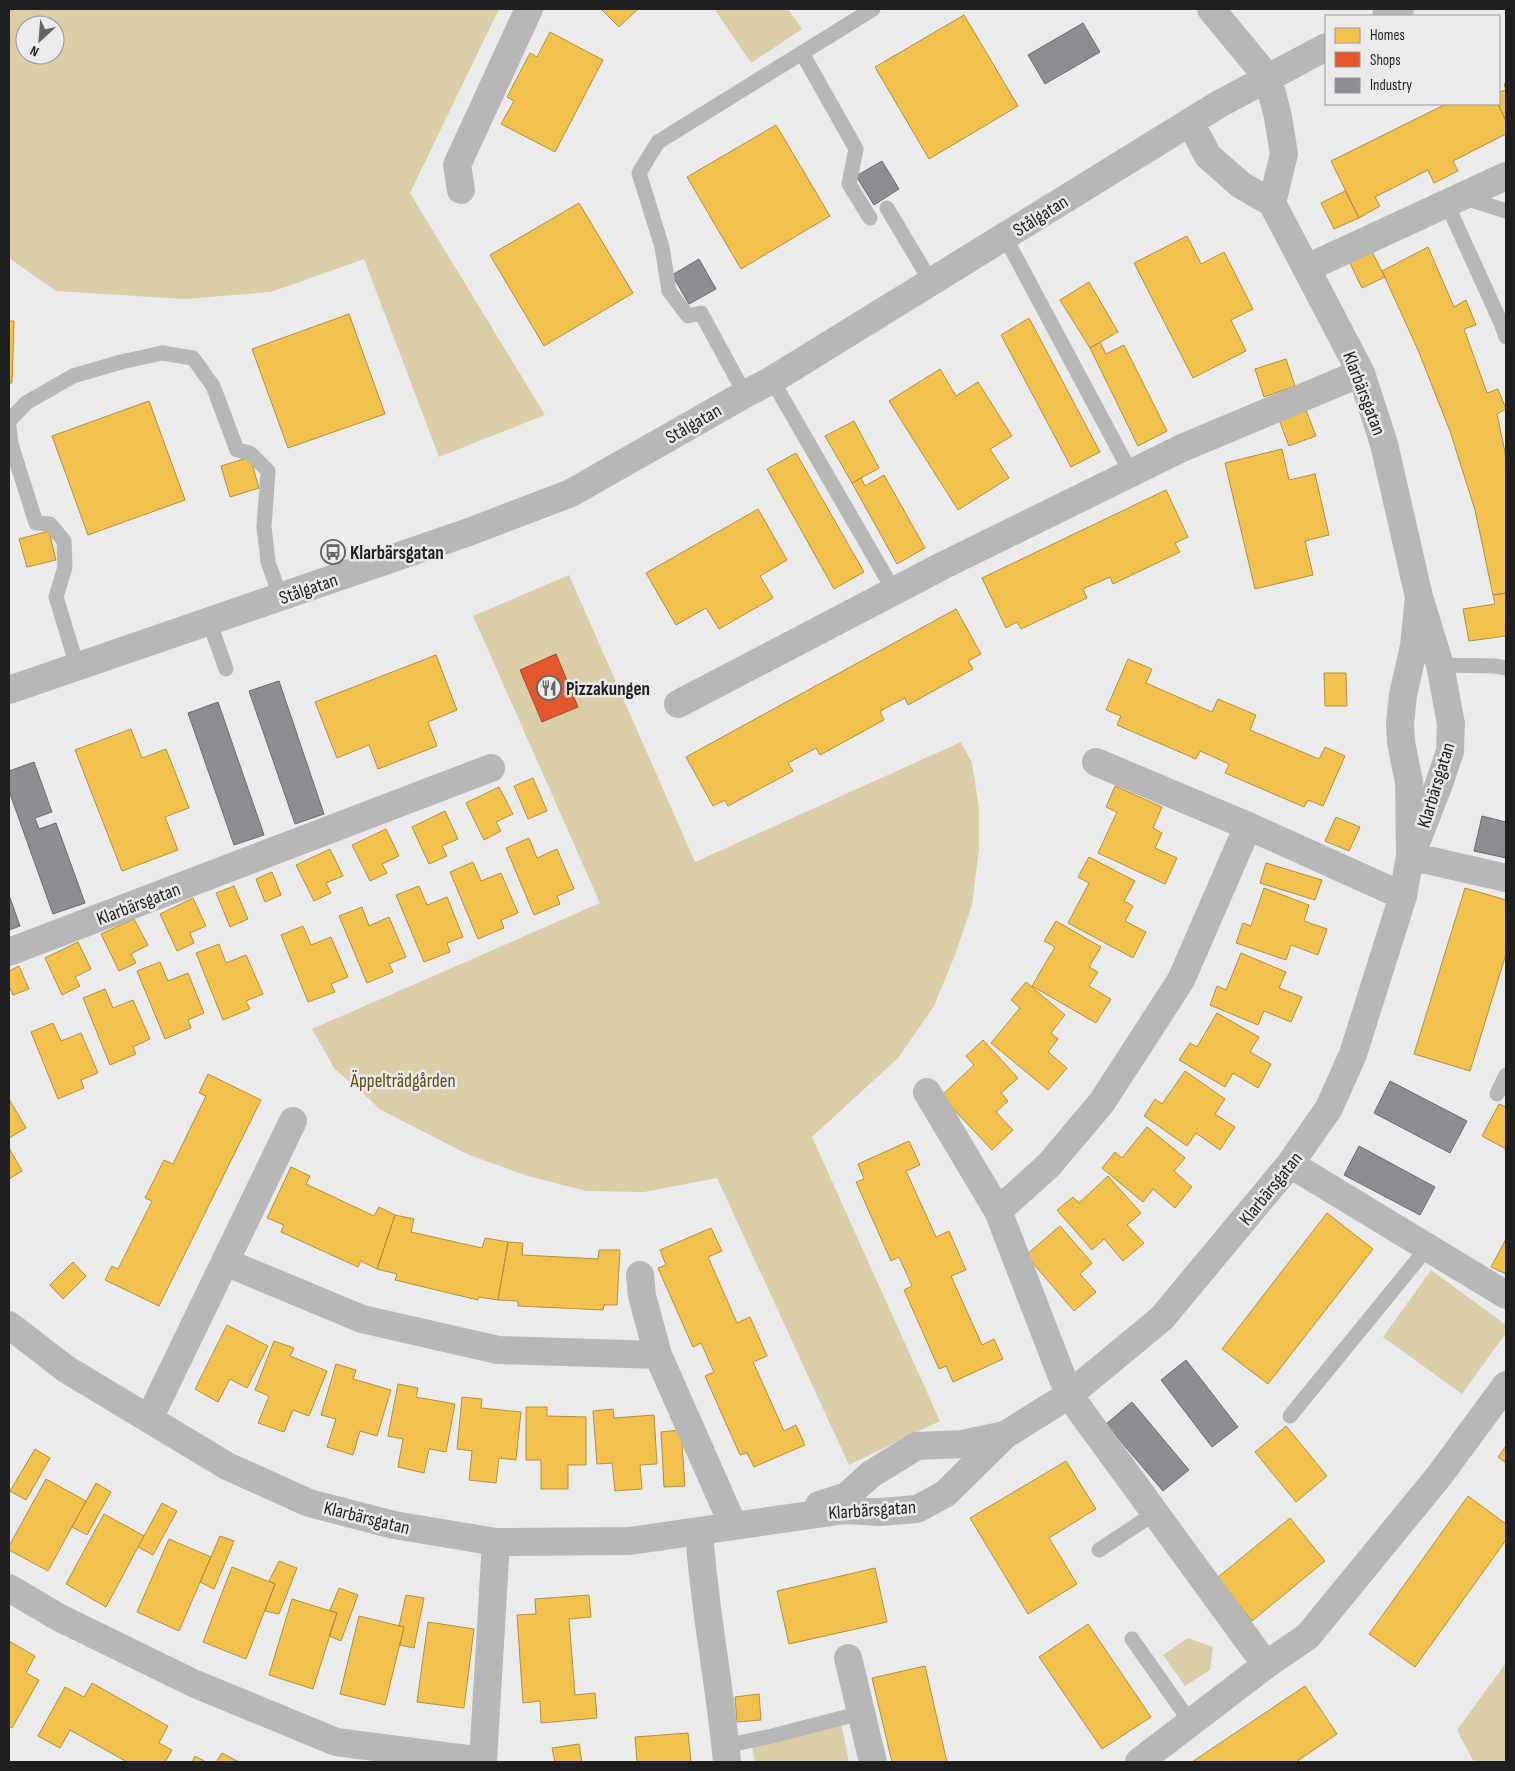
<svg xmlns="http://www.w3.org/2000/svg" width="1515" height="1771" font-family="'Sofia Sans Condensed',sans-serif">
<style>
.green{fill:#d9cea8;fill-rule:evenodd}
.homes{fill:#f2c14e;stroke:#b39040}
.shops{fill:#e4572e;stroke:#a9462a}
.industry{fill:#8d8d92;stroke:#6c6c70}
.lines{fill:none;stroke-linecap:round;stroke-linejoin:round}
.lane{stroke:#b7b7b7;stroke-width:15}
.street{stroke:#b7b7b7;stroke-width:28}
.labels{text-anchor:middle;stroke-width:5;stroke-linejoin:round;paint-order:stroke}
.street-label{font-size:19px;fill:#1f1f20;stroke:#ebeaed}
.poi-label{font-size:19px;font-weight:bold;fill:#1f1f20;stroke:#ebeaed;text-anchor:start}
.park-label{font-size:19px;fill:#5c4c0d;stroke:#ebeaed}
</style>
<rect width="100%" height="100%" fill="#ebebec"/>
<path class="green" d="M9 9H499L410 193 545 415 439 457 364 259 271 292 184 299 56 291 9 258ZM25 25H55V55H25Z
M717 9H788L802 29 751 63 715 10Z
M569 575 695 862 961 742 972 763 979 808V848L972 905 955 955 934 1006 898 1058 812 1137 940 1421 849 1465 717 1178 644 1192 586 1191 528 1176 469 1155 381 1110 334 1068 312 1029 600 903 473 616Z
M1431 1270 1506 1325V1333L1462 1394 1383 1337Z
M1188 1638 1213 1647 1210 1670 1185 1686 1163 1655Z
M1506 1663V1762H1474L1457 1730Z
M840 1718 849 1762H755L751 1741Z"/>
<path class="homes" d="M601 9H638L619 27Z
M964 15 1018 106 929 159 875 67Z
M550 32 603 60 555 152 501 124 514 101 507 97 530 53 537 57Z
M1506 83V121L1498 104 1499 92 1506 90 1504 84Z
M1446 104H1498L1506 121V134L1453 161 1458 171 1434 183 1428 170 1375 197 1380 206 1359 218 1331 161Z
M776 125 830 216 741 269 687 177Z
M1345 191 1359 218 1334 229 1321 203Z
M579 203 633 293 544 346 490 255Z
M1187 236 1201 264 1224 252 1253 309 1231 320 1246 351 1193 378 1134 263Z
M1428 247 1454 307 1466 300 1476 325 1464 329 1487 393 1498 389 1506 409 1497 414 1506 457V593L1493 595 1475 510 1450 431 1418 350 1382 271Z
M1370 248 1385 277 1362 288 1348 259Z
M1089 282 1118 332 1090 348 1060 300Z
M349 314 385 414 288 448 252 349Z
M1029 318 1100 452 1071 467 1001 335Z
M9 321H14L12 383H9Z
M1100 342 1106 354 1124 345 1167 431 1138 446 1090 348Z
M1286 359 1295 386 1264 397 1255 369Z
M940 369 956 396 978 382 1012 436 990 449 1009 478 958 510 889 401Z
M149 401 185 500 88 535 52 436Z
M1306 410 1316 436 1289 446 1279 420Z
M854 421 879 468 852 483 825 436Z
M1282 449 1289 480 1315 474 1329 535 1305 541 1313 575 1255 589 1225 463Z
M796 453 864 572 834 589 767 469Z
M250 457 259 488 230 497 221 466Z
M884 475 925 548 897 564 852 483 861 478 865 486Z
M1166 490 1188 537 1175 543 1180 552 1113 584 1110 577 1083 589 1087 598 1021 629 1017 622 1006 628 982 578Z
M758 509 787 560 760 576 773 598 719 629 706 608 676 625 646 573Z
M49 531 56 560 27 567 19 539Z
M1506 593V636L1469 641 1463 609 1495 604 1493 595Z
M956 609 981 654 968 661 973 669 908 705 905 698 880 711 884 720 820 755 816 748 788 763 793 771 728 806 725 800 713 806 686 757Z
M436 655 457 710 428 722 437 746 378 769 369 745 337 758 315 702Z
M1128 659 1152 669 1146 683 1212 712 1218 699 1256 715 1250 730 1319 759 1325 747 1345 756 1323 806 1308 800 1304 807 1225 773 1229 764 1200 751 1196 759 1117 725 1121 716 1106 710Z
M1324 673H1346L1347 706H1325Z
M131 729 142 758 166 749 189 808 165 817 178 850 122 871 75 750Z
M533 778 547 811 528 819 514 786Z
M1115 786 1162 807 1153 828 1162 833 1155 848 1177 858 1165 884 1098 853 1117 812 1106 807Z
M499 787 513 814 496 822 501 831 484 840 466 803Z
M445 811 458 839 442 846 447 856 429 864 412 827Z
M1336 817 1360 827 1349 851 1325 841Z
M386 829 399 856 382 864 387 873 370 881 352 845Z
M529 838 537 858 557 849 574 889 557 896 560 904 534 915 506 848Z
M330 849 343 876 326 883 331 893 314 901 296 865Z
M1089 857 1135 881 1124 901 1133 906 1125 921 1146 932 1133 958 1068 923 1089 883 1078 877Z
M473 862 481 881 501 873 518 913 501 920 504 928 478 939 450 872Z
M1266 863 1322 880 1315 900 1260 883Z
M272 872 281 895 265 902 256 879Z
M234 886 248 919 230 927 216 893Z
M419 886 427 905 447 897 463 937 447 943 450 952 424 962 396 895Z
M1264 888 1309 905 1304 921 1327 929 1318 955 1291 945 1286 960 1236 943 1243 923 1251 926Z
M1465 888 1506 900V954L1470 1071 1414 1054Z
M193 898 206 926 190 933 194 943 177 951 160 914Z
M362 907 369 926 389 917 406 957 389 964 393 972 367 983 339 916Z
M134 919 148 945 131 954 136 963 119 971 101 934Z
M1056 921 1101 947 1089 967 1098 972 1089 986 1111 999 1096 1023 1032 986 1055 947 1044 941Z
M303 926 311 945 331 937 348 977 331 984 335 992 308 1002 281 935Z
M78 942 91 969 75 977 80 986 62 995 45 958Z
M219 944 226 963 246 955 263 994 246 1001 250 1009 223 1020 196 953Z
M1241 953 1286 972 1279 988 1302 997 1291 1022 1264 1011 1258 1025 1210 1005 1217 986 1226 990Z
M160 962 168 981 188 973 204 1013 188 1020 191 1028 165 1039 137 971Z
M19 966 29 989 13 995 9 986V971Z
M1026 982 1065 1015 1051 1033 1058 1039 1048 1052 1067 1068 1048 1090 991 1043 1020 1008 1011 1000Z
M105 989 113 1008 133 1000 150 1039 133 1047 136 1054 110 1065 83 998Z
M1217 1013 1259 1037 1250 1052 1271 1064 1258 1088 1233 1073 1225 1087 1179 1060 1190 1043 1197 1047Z
M53 1023 61 1041 81 1033 98 1073 81 1080 84 1088 58 1099 31 1032Z
M983 1040 1018 1078 1001 1093 1008 1101 996 1112 1013 1130 992 1150 941 1096 974 1065 966 1056Z
M1185 1071 1225 1099 1215 1114 1235 1127 1220 1150 1196 1133 1187 1146 1144 1116 1155 1099 1162 1104Z
M208 1074 261 1100 159 1306 105 1280 112 1266 118 1269 152 1201 145 1198 164 1160 173 1164 206 1096 199 1093Z
M9 1099 26 1128 9 1138Z
M1499 1104 1506 1107V1149L1482 1136Z
M1147 1127 1185 1158 1174 1171 1192 1187 1175 1208 1153 1189 1143 1202 1102 1168 1115 1152 1122 1158Z
M909 1141 920 1165 906 1171 936 1237 949 1231 966 1270 951 1276 982 1345 994 1339 1003 1359 953 1382 946 1366 939 1369 904 1290 912 1286 899 1257 891 1261 856 1182 864 1179 858 1164Z
M9 1148 22 1171 9 1179Z
M291 1167 310 1176 306 1184 374 1216 379 1207 395 1215 377 1269 361 1261 358 1267 281 1232 284 1225 267 1218Z
M1108 1176 1141 1213 1127 1225 1144 1243 1123 1261 1104 1239 1092 1250 1057 1210 1073 1197 1079 1203Z
M1327 1213 1373 1249 1268 1384 1222 1349Z
M395 1215 414 1219 411 1232 482 1248 485 1238 508 1242 498 1300 479 1297 478 1300 395 1280 397 1274 377 1269Z
M1060 1226 1092 1263 1080 1274 1096 1292 1074 1311 1026 1255Z
M711 1228 722 1251 708 1257 737 1323 750 1317 767 1356 753 1362 784 1431 796 1425 805 1445 754 1467 747 1453 740 1455 705 1376 714 1372 701 1343 693 1347 658 1268 666 1265 660 1250Z
M1506 1239V1274L1491 1267Z
M508 1242 523 1243 522 1255 598 1259 599 1250H620L617 1305H604L603 1310 518 1306V1301L498 1300Z
M73 1262 86 1276 63 1299 50 1285Z
M227 1325 268 1346 247 1388 230 1379 218 1402 195 1389Z
M274 1341 294 1348 290 1356 327 1371 309 1416 293 1410 284 1432 258 1423 269 1396 255 1390Z
M336 1364 356 1370 353 1379 391 1390 377 1436 360 1431 353 1455 327 1447 336 1419 321 1415Z
M398 1384 418 1388 416 1397 455 1404 446 1452 429 1449 424 1473 398 1467 403 1439 388 1436Z
M462 1397 482 1399 481 1408 521 1412 516 1460 499 1458 496 1483 469 1480 472 1451 457 1449Z
M526 1407H547V1416L586 1417V1465H568V1489H541V1460H526Z
M613 1409 614 1418 654 1415 657 1464 640 1465 642 1489 615 1491 612 1463 597 1464 593 1411Z
M1286 1426 1327 1476 1296 1502 1255 1452Z
M681 1430 685 1486 664 1487 661 1432Z
M1506 1446V1463L1498 1457Z
M35 1449 50 1458 26 1500 10 1491Z
M1066 1461 1096 1509 1049 1538 1077 1584 1028 1614 970 1518Z
M46 1479 86 1501 48 1571 9 1550V1546Z
M96 1483 111 1492 87 1535 72 1527Z
M1468 1496 1506 1524V1540L1415 1667 1369 1634Z
M162 1503 177 1511 153 1555 138 1547Z
M104 1514 144 1536 106 1607 66 1584Z
M1290 1518 1325 1561 1252 1621 1217 1578Z
M220 1536 234 1541 214 1589 200 1582Z
M169 1539 211 1557 179 1631 137 1612Z
M279 1561 297 1568 279 1614 265 1611 275 1584 269 1581Z
M232 1567 275 1584 246 1659 203 1642Z
M875 1568 887 1622 789 1644 777 1591Z
M339 1588 358 1595 341 1641 329 1636 337 1613 330 1610Z
M406 1595 424 1598 414 1648 400 1645 404 1627 399 1626Z
M589 1595 591 1617 569 1619 575 1695 595 1693 597 1718 541 1723 540 1701 523 1703 517 1615 536 1614 535 1599Z
M292 1599 337 1613 313 1689 269 1675Z
M359 1616 404 1627 385 1705 340 1694Z
M428 1622 474 1629 464 1708 417 1702Z
M1088 1624 1151 1717 1102 1749 1039 1657Z
M9 1641 35 1656 26 1673 39 1680 12 1728 9 1726Z
M925 1666 947 1762H892L872 1678Z
M92 1683 168 1726 159 1743 172 1750 165 1762H127L70 1730 60 1748 38 1736 65 1687 84 1697Z
M1305 1686 1337 1734 1296 1762H1192Z
M759 1694 761 1720 737 1722 735 1697Z
M688 1733 691 1762H637L635 1737Z
M579 1744 582 1762H555L552 1748Z
M222 1753 239 1762H216Z
M195 1756 206 1762H192Z"/>
<path class="shops" d="M556 654 578 707 542 722 520 670Z"/>
<path class="industry" d="M1083 23 1100 52 1045 84 1028 55Z
M882 161 899 189 874 205 856 176Z
M699 259 716 289 689 304 672 275Z
M279 681 324 814 295 824 249 691Z
M218 702 264 835 234 845 188 713Z
M34 762 52 812 35 818 39 829 56 823 85 903 53 914 9 791V771Z
M1482 816 1506 822V858L1474 851Z
M9 895 20 926 9 930Z
M1390 1081 1467 1121 1450 1153 1374 1113Z
M1359 1146 1435 1187 1420 1215 1344 1175Z
M1186 1360 1238 1427 1212 1447 1161 1380Z
M1132 1402 1189 1470 1163 1491 1106 1424Z"/>
<g class="lines">
<path class="lane" d="M802 53 856 149 849 184 870 218
M1462 197 1506 211
M1447 204 1501 323 1506 337
M887 208 931 282
M1005 237 1131 473
M772 380 894 591
M745 394 701 313 688 316 669 291 662 247 639 173 658 142 873 9
M9 421 26 403 73 376 121 362 162 353 193 358 213 386 237 450 250 453 268 471 264 527 268 562 281 598
M9 426 11 444 36 523 50 524 64 541 65 567 56 597 77 666
M209 621 226 669
M1440 665 1495 666 1506 668
M1497 1094 1506 1075
M1290 1416 1428 1247
M1099 1550 1155 1513
M1132 1639 1191 1723
M725 1746 772 1736 861 1713"/>
<path class="street" d="M1211 9 1268 78 1278 117 1284 154 1272 203
M1386 16 1400 9
M1190 122 1208 156 1241 185 1272 203 1361 373 1384 444 1419 597 1440 665 1451 724 1450 751 1439 784 1415 845
M461 190 457 165 529 9
M1307 268 1506 176
M9 690 469 532 571 493 745 394 772 380 1190 122 1221 103 1326 47
M678 704 944 565 1182 448 1361 373
M1096 762 1248 826 1403 896
M1410 856 1506 878
M9 952 491 768
M927 1092 998 1211 1069 1395 1266 1665
M1290 1164 1506 1295
M998 1211 1049 1165 1102 1102 1181 980 1248 826
M225 1262 362 1319 498 1350 658 1355
M640 1275 642 1296 658 1355 733 1525
M9 1325 66 1369 227 1466 309 1503 394 1525 496 1542 630 1541 845 1510 880 1512 917 1509 945 1494 1005 1435 1069 1395 1162 1318 1290 1164 1329 1108 1353 1054 1403 896 1410 856 1409 782 1401 742 1400 724 1403 695 1414 646 1419 597
M149 1419 293 1121
M819 1505 847 1496 871 1474 917 1446 962 1444 1005 1435
M699 1531C704 1608 720 1685 727 1762
M9 1588 58 1617 193 1683 336 1742 483 1761 496 1542
M848 1658 873 1762
M1139 1762 1266 1665 1308 1636 1439 1476 1506 1385"/>
</g>
<defs>
<symbol id="bus-ring" viewBox="-11 -11 22 22"><circle r="9.5" fill="#ebeaed" stroke="#666667" stroke-width="1.5"/><path d="M-5-6H5V4H4V6H2V4H-2V6H-4V4H-5ZM-3.5-4V0h7V-4ZM-3.5 1.2v1.5H-2V1.2ZM2 1.2v1.5H3.5V1.2Z" fill="#666667"/></symbol>
<symbol id="restaurant-ring" viewBox="-11 -11 22 22"><circle r="9.5" fill="#ebeaed" stroke="#666667" stroke-width="1.5"/><path d="M-5-6h1v4h1v-4h1v4h1v-4h1v5L-1.5 .5V6h-2V.5L-5-1ZM5-6V6H3V1.5H1.5Q1.5-4 5-6Z" fill="#666667"/></symbol>
</defs>
<g fill-rule="evenodd">
<use href="#bus-ring" x="319" y="538" width="28" height="28"/>
<use href="#restaurant-ring" x="535" y="674" width="28" height="28"/>
</g>
<g class="labels">
<g class="street-label">
<text transform="translate(1040 215) rotate(-32)" y="7">Stålgatan</text>
<text transform="translate(1365 393) rotate(69)" y="7">Klarbärsgatan</text>
<text transform="translate(693 423) rotate(-30)" y="7">Stålgatan</text>
<text transform="translate(308 588) rotate(-19)" y="7">Stålgatan</text>
<text transform="translate(1435 785) rotate(-73)" y="7">Klarbärsgatan</text>
<text transform="translate(138 903) rotate(-21)" y="7">Klarbärsgatan</text>
<text transform="translate(1270 1188) rotate(-51)" y="7">Klarbärsgatan</text>
<text transform="translate(872 1509) rotate(-4)" y="7">Klarbärsgatan</text>
<text transform="translate(367 1517) rotate(14)" y="7">Klarbärsgatan</text>
</g>
<g class="poi-label">
<text x="350" y="559">Klarbärsgatan</text>
<text x="566" y="695">Pizzakungen</text>
</g>
<g class="park-label">
<text x="403" y="1087">Äppelträdgården</text>
</g>
</g>
<rect width="1515" height="1771" fill="none" stroke="#1f1f20" stroke-width="20"/>
<rect x="1325" y="15" width="175" height="90" fill="#ebeaed" stroke="#99999b"/>
<rect x="1335" y="28" width="25" height="15" fill="#f2c14e" stroke="#99999b"/>
<text x="1370" y="40" font-size="15" fill="#1f1f20">Homes</text>
<rect x="1335" y="52" width="25" height="15" fill="#e4572e" stroke="#99999b"/>
<text x="1370" y="65" font-size="15" fill="#1f1f20">Shops</text>
<rect x="1335" y="78" width="25" height="15" fill="#8d8d92" stroke="#99999b"/>
<text x="1370" y="90" font-size="15" fill="#1f1f20">Industry</text>
<g transform="translate(40 40) rotate(206)"><circle r="24" fill="#ebeaed" stroke="#99999b"/>
<path d="M0-4L9 19L0 12L-9 19Z" fill="#666667"/>
<text y="-8" font-size="14" font-weight="bold" text-anchor="middle" fill="#1f1f20">N</text>
</g>
</svg>
